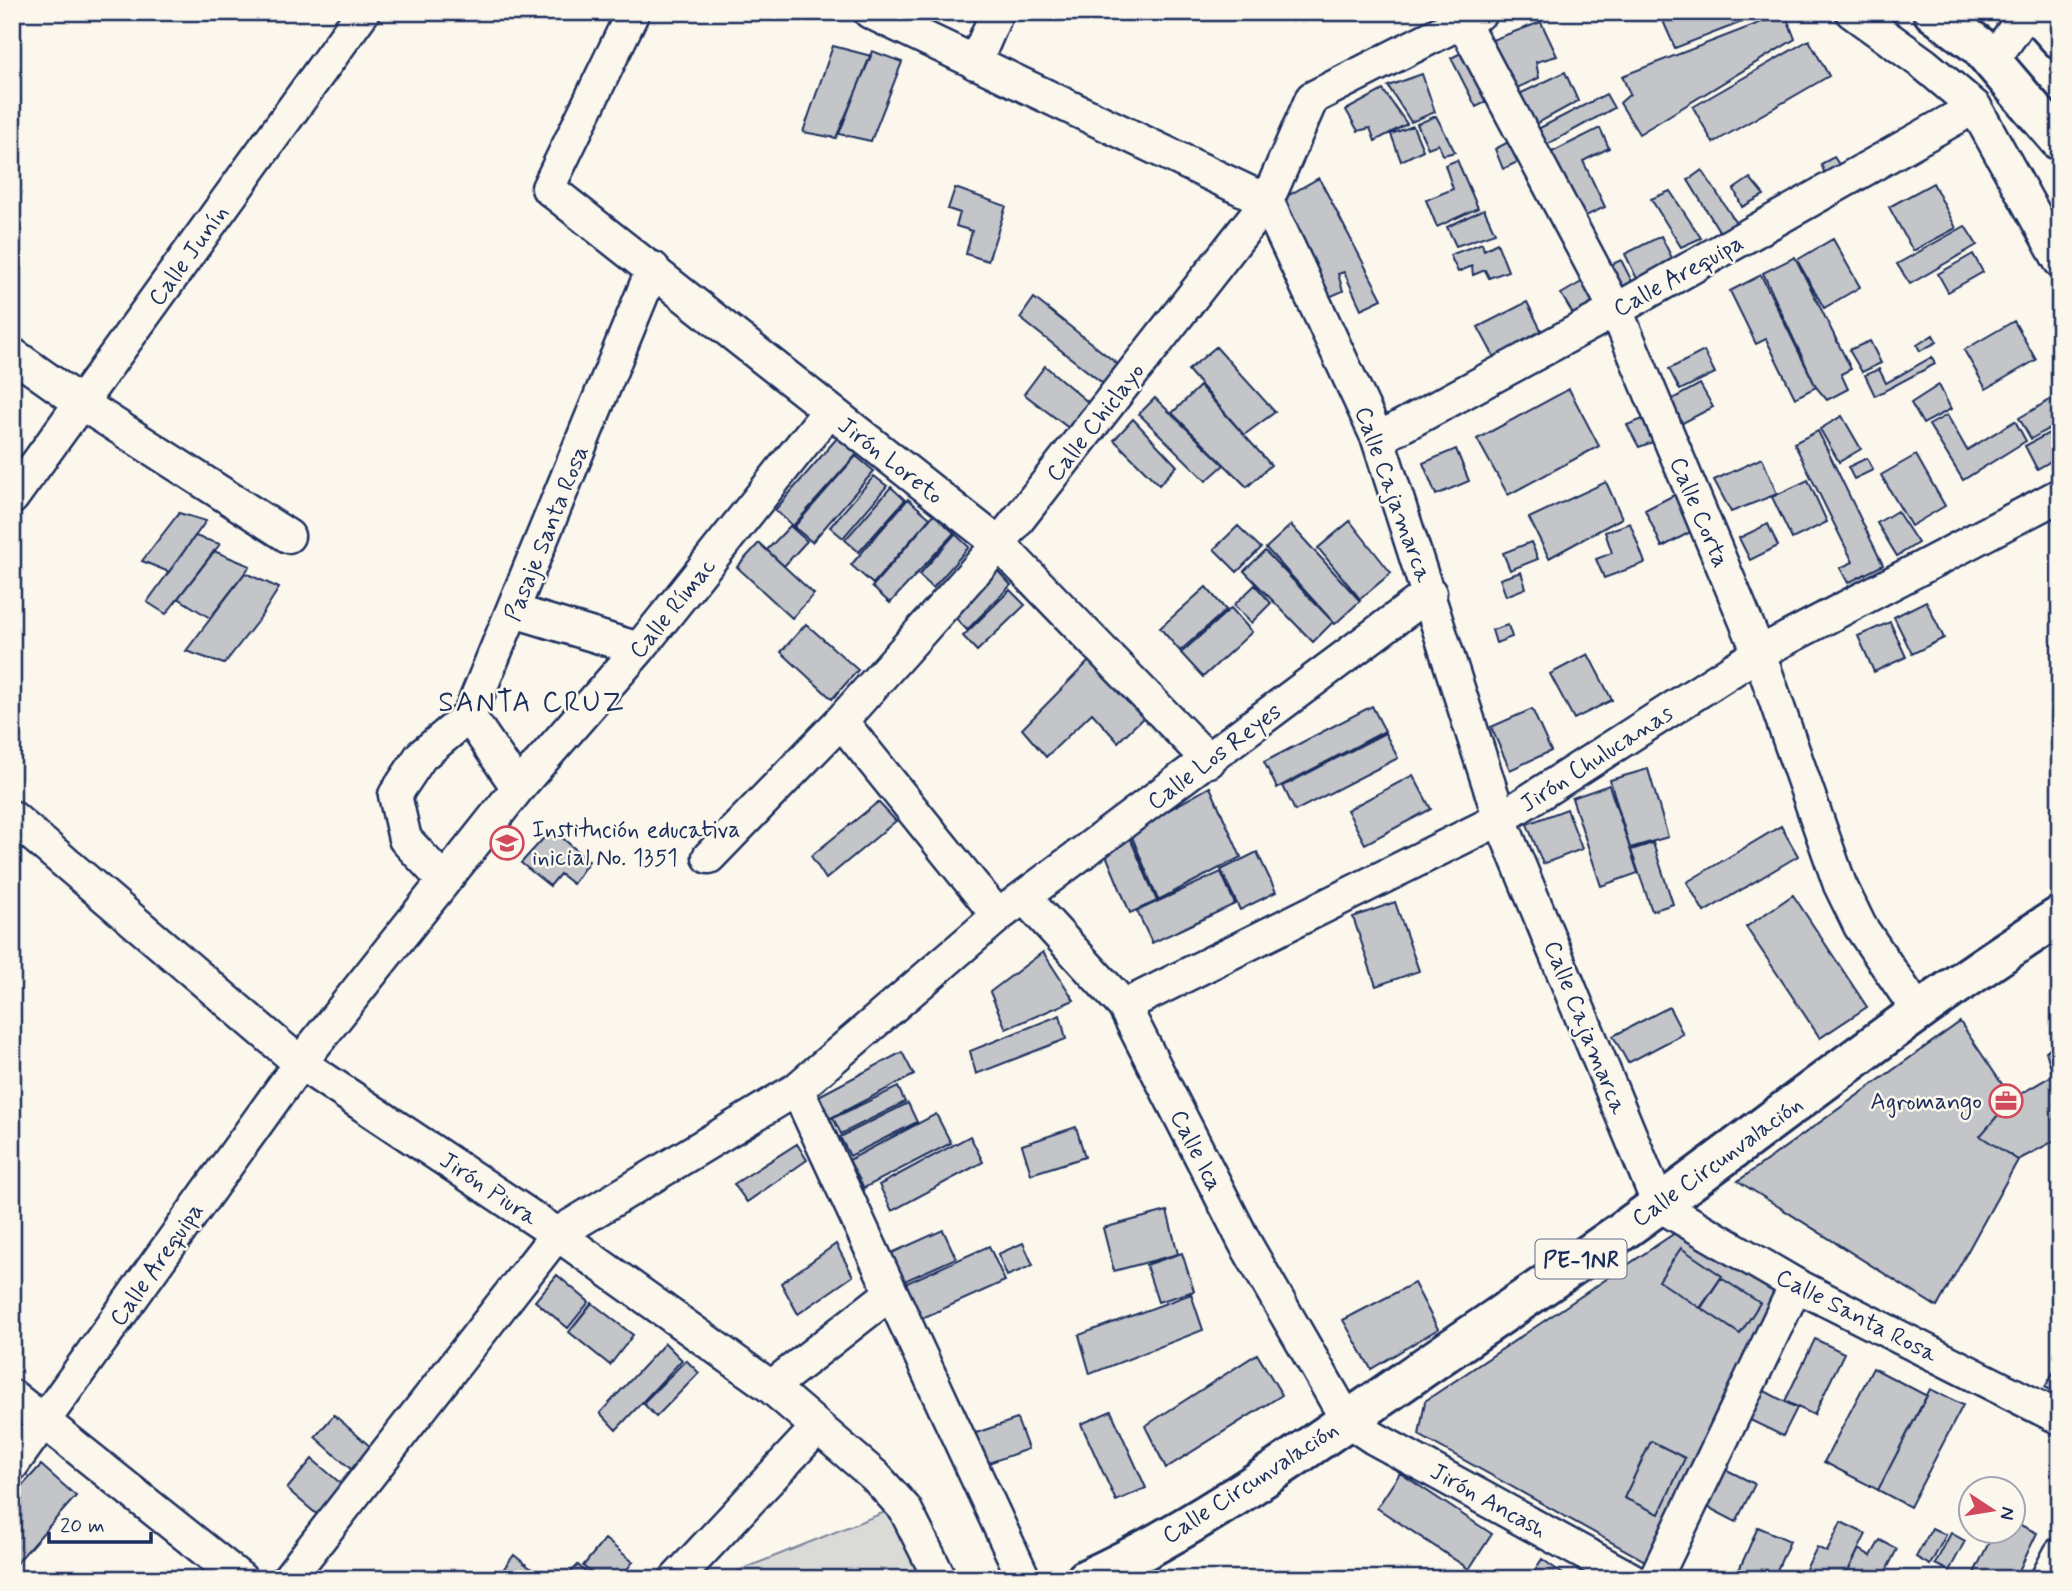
<svg xmlns="http://www.w3.org/2000/svg" width="2072" height="1591" font-family="Mynerve,sans-serif">
<style>
.green{fill:#dadad7;stroke:#7a849a;stroke-width:2}
.building{fill:#c3c5c9;stroke:#1b2f5e;stroke-width:2}
.lines{fill:none;stroke-linecap:round;stroke-linejoin:round}
.minor-casing{stroke:#1b2f5e;stroke-width:37}
.primary-casing{stroke:#1b2f5e;stroke-width:44}
.minor{stroke:#fbf7ec;stroke-width:32}
.primary{stroke:#fbf7ec;stroke-width:38}
.labels{text-anchor:middle;stroke-width:5;stroke-linejoin:round;paint-order:stroke}
.shield{fill:#fbf7ec;stroke:#5e6b89;stroke-width:2}
.shield-label{font-size:23px;font-weight:bold;fill:#1b2f5e}
.street-label{font-size:24px;fill:#1b2f5e;stroke:#fbf7ec}
.poi-label{font-size:24px;fill:#1b2f5e;stroke:#fbf7ec;text-anchor:start}
.quarter-label{font-size:28px;letter-spacing:2px;fill:#1b2f5e;stroke:#fbf7ec}
</style>
<rect width="100%" height="100%" fill="#fbf7ec"/>
<filter id="ink" filterUnits="userSpaceOnUse"><feTurbulence type="fractalNoise" baseFrequency=".0143" numOctaves="2"/><feDisplacementMap in="SourceGraphic" scale="14" xChannelSelector="R" yChannelSelector="G"/><feConvolveMatrix kernelMatrix="1 2 1 2 8 2 1 2 1" color-interpolation-filters="sRGB"/></filter>
<g filter="url(#ink)">
<path class="green" d="M890 1510 922 1579H730L728 1575Z"/>
<path class="building" d="M1659 12H1768L1675 48Z
M1785 13 1795 39 1639 134 1620 103 1630 94 1622 76Z
M1541 22 1557 56 1536 62 1539 78 1508 92 1481 44Z
M1809 40 1829 76 1713 143 1693 107Z
M833 46 871 56 836 138 803 132Z
M1471 48 1496 97 1476 107 1451 58Z
M872 51 902 62 871 141 839 134Z
M1565 72 1578 101 1529 128 1513 97Z
M1422 74 1435 112 1411 122 1388 86Z
M1383 90 1407 124 1375 141 1370 128 1358 131 1346 110Z
M1606 94 1614 108 1541 148 1532 132Z
M1436 116 1455 152 1443 155 1438 144 1428 148 1417 124Z
M1413 126 1423 150 1401 161 1391 134Z
M1600 128 1609 148 1583 161 1605 207 1575 221 1544 156Z
M1516 138 1526 158 1503 169 1495 149Z
M1834 157 1842 169 1827 179 1821 164Z
M1457 160 1478 208 1437 227 1426 200 1453 189 1445 165Z
M1702 170 1742 232 1726 242 1688 180Z
M1319 178 1382 299 1361 309 1344 272 1338 274 1343 291 1327 298 1284 198Z
M1750 178 1764 195 1742 207 1734 189Z
M1933 183 1956 228 1913 251 1889 207Z
M955 188 1006 206 988 261 966 254 972 231 956 226 960 213 948 209Z
M1670 191 1701 238 1681 247 1651 199Z
M1484 209 1495 233 1456 246 1447 227Z
M1965 226 1977 245 1910 284 1897 264Z
M1661 236 1678 270 1643 291 1625 254Z
M1833 239 1860 287 1824 308 1797 260Z
M1482 243 1484 250 1497 243 1508 271 1489 278 1485 270 1473 275 1472 266 1458 272 1450 255Z
M1973 254 1983 272 1948 292 1938 274Z
M1795 257 1851 369 1841 374 1848 389 1827 400 1816 387 1763 273Z
M1621 260 1638 293 1619 304 1600 270Z
M1761 275 1816 387 1795 398 1766 339 1756 344 1730 291Z
M1590 277 1609 308 1579 324 1561 294Z
M1034 298 1120 366 1105 385 1020 318Z
M1527 302 1548 344 1500 368 1478 327Z
M2014 321 2036 360 1986 389 1964 350Z
M1933 335 1937 342 1920 351 1917 345Z
M1870 341 1881 363 1862 372 1849 350Z
M1216 347 1275 412 1244 435 1188 370Z
M1704 351 1715 373 1680 390 1669 369Z
M1932 357 1935 364 1875 396 1865 375 1879 369 1886 383Z
M1045 366 1090 404 1070 429 1024 394Z
M1700 384 1713 407 1677 426 1665 403Z
M1939 385 1951 409 1923 424 1911 403Z
M1200 386 1271 465 1247 487 1172 413Z
M1569 389 1599 446 1508 495 1477 439Z
M2060 394V422L2031 439 2019 418Z
M1155 398 1224 465 1206 481 1139 414Z
M1947 415 1967 450 2015 421 2026 441 1963 480 1929 425Z
M1842 416 1861 449 1839 462 1820 429Z
M1133 419 1177 466 1159 485 1114 440Z
M1643 419 1653 442 1639 447 1627 425Z
M2060 427V456L2037 469 2025 446Z
M1818 431 1883 565 1848 583 1840 568 1853 562 1794 443Z
M838 437 857 454 793 526 775 510Z
M1456 449 1469 481 1436 495 1423 463Z
M1916 455 1945 506 1911 526 1881 475Z
M856 456 874 471 812 542 794 527Z
M1762 458 1777 494 1731 512 1714 480Z
M1867 458 1873 470 1854 479 1848 467Z
M874 476 887 486 843 538 830 527Z
M1808 480 1827 522 1792 539 1772 497Z
M1606 482 1622 518 1549 558 1529 518Z
M891 487 905 500 859 552 845 540Z
M1682 491 1698 528 1662 547 1645 510Z
M908 499 930 518 873 584 851 565Z
M1897 511 1918 543 1897 556 1877 523Z
M179 513 206 521 169 572 142 561Z
M934 514 954 533 890 603 872 587Z
M1350 521 1391 573 1360 599 1318 548Z
M1630 523 1645 563 1604 578 1596 559 1612 553 1605 532Z
M1768 524 1778 546 1750 560 1739 538Z
M1291 525 1360 601 1335 624 1266 548Z
M790 526 807 541 784 566 767 550Z
M1238 526 1261 548 1237 572 1214 549Z
M955 534 969 547 933 588 919 575Z
M195 536 220 544 166 614 147 602Z
M1531 542 1538 559 1510 570 1503 553Z
M759 543 814 594 792 618 737 567Z
M214 551 250 566 210 618 178 598Z
M1265 551 1333 622 1313 642 1244 571Z
M995 568 1011 585 967 630 951 613Z
M1521 572 1526 588 1506 596 1500 579Z
M245 573 279 588 260 618 224 664 186 651Z
M1255 585 1271 603 1251 623 1234 605Z
M1206 587 1226 610 1180 651 1160 628Z
M1010 590 1025 605 977 651 963 636Z
M1926 601 1944 638 1912 654 1894 617Z
M1231 608 1252 632 1203 677 1181 653Z
M1890 622 1906 657 1874 672 1858 636Z
M806 624 858 670 832 699 781 652Z
M1508 625 1512 637 1496 643 1492 630Z
M1588 654 1612 700 1574 719 1550 674Z
M1090 660 1147 714 1118 742 1092 713 1046 757 1022 729Z
M1372 706 1385 731 1277 788 1264 762Z
M1532 709 1551 751 1510 770 1491 727Z
M1385 733 1398 758 1295 811 1283 786Z
M1648 769 1668 837 1630 848 1610 780Z
M1413 775 1431 809 1365 844 1347 810Z
M1609 785 1638 873 1601 886 1572 798Z
M1210 787 1241 857 1158 900 1130 832Z
M878 802 896 821 826 879 811 856Z
M1567 809 1582 849 1543 864 1527 824Z
M1781 826 1798 856 1704 912 1687 882Z
M552 829 589 861 573 884 560 874 550 886 521 863Z
M1127 831 1157 901 1130 913 1101 843Z
M1653 843 1673 904 1652 911 1631 850Z
M1257 852 1276 892 1240 910 1221 870Z
M1221 872 1235 904 1152 943 1137 911Z
M1793 895 1867 1007 1820 1038 1746 927Z
M1395 902 1419 971 1376 986 1353 917Z
M1043 952 1074 1000 1006 1029 990 992Z
M1669 1007 1683 1034 1628 1063 1613 1036Z
M1060 1015 1066 1039 976 1074 970 1051Z
M1960 1022 2012 1099 1980 1136 2018 1160 1937 1307 1738 1181Z
M2060 1040V1138L2018 1160 1980 1136 2012 1099 2053 1075 2046 1051Z
M902 1052 914 1075 825 1121 813 1099Z
M898 1087 905 1102 841 1134 833 1118Z
M908 1103 917 1122 850 1156 840 1137Z
M936 1114 951 1143 864 1188 849 1160Z
M1076 1127 1085 1157 1031 1174 1022 1145Z
M970 1136 983 1162 892 1211 879 1185Z
M797 1144 807 1160 747 1202 734 1184Z
M1167 1211 1178 1254 1114 1271 1103 1228Z
M943 1230 956 1258 900 1283 887 1255Z
M1675 1233 1781 1286 1647 1562 1419 1435 1425 1401Z
M1023 1243 1033 1265 1007 1276 998 1254Z
M836 1244 853 1276 798 1314 781 1283Z
M989 1246 1005 1281 916 1321 900 1286Z
M1681 1248 1722 1276 1700 1308 1659 1281Z
M1182 1253 1194 1291 1158 1302 1146 1265Z
M557 1275 589 1302 568 1328 535 1301Z
M1721 1278 1760 1303 1740 1334 1701 1308Z
M1414 1283 1438 1329 1371 1369 1343 1320Z
M1191 1294 1203 1330 1090 1374 1079 1335Z
M592 1303 633 1335 610 1365 569 1332Z
M1815 1339 1844 1353 1814 1415 1785 1401Z
M665 1343 682 1360 616 1430 600 1413Z
M1257 1354 1282 1395 1166 1468 1145 1426Z
M686 1360 699 1373 656 1417 643 1403Z
M2060 1361V1395L2045 1387Z
M1873 1368 1927 1396 1878 1490 1824 1462Z
M1759 1388 1797 1408 1783 1436 1744 1417Z
M1930 1389 1963 1405 1910 1507 1878 1490Z
M1111 1411 1146 1488 1116 1501 1081 1424Z
M334 1415 372 1448 353 1471 315 1437Z
M1017 1419 1028 1449 983 1465 973 1434Z
M1651 1441 1685 1458 1659 1514 1624 1498Z
M312 1459 345 1487 320 1517 287 1489Z
M41 1465 76 1496 12 1568V1497Z
M1719 1466 1755 1484 1736 1522 1700 1503Z
M1400 1473 1492 1534 1469 1569 1377 1508Z
M2012 1521 2037 1533 2015 1579H1971L1994 1532H2012Z
M1841 1522 1866 1534 1844 1579H1801L1817 1547 1827 1552Z
M1758 1527 1790 1541 1773 1579H1735Z
M1932 1528 1946 1535 1930 1565 1916 1557Z
M1951 1533 1965 1541 1949 1571 1935 1564Z
M605 1539 633 1562 619 1579H598L583 1566Z
M1880 1540 1897 1549 1882 1579H1844L1859 1549 1871 1556Z
M514 1555 544 1579H496Z
M1542 1559 1570 1579H1529Z
M578 1565 592 1579H564Z"/>
<g class="lines">
<defs>
<path id="minor" d="M633 12 548 188 999 544 1209 761
M870 12 1267 201 1378 439 1500 819 1659 1205 1796 1285 2060 1418
M1852 12 1924 64 1975 107 2060 261
M1462 20 1616 310 1759 653 1840 885 1860 926 1918 1011
M1993 60 2027 12
M975 63 997 12
M12 354 81 403 288 536
M1378 439 1616 310 1975 107
M12 498 363 12
M514 611 639 649
M841 721 998 916
M518 788 469 716 653 268
M12 817 300 1063 557 1234 771 1387 875 1476 905 1509 940 1579
M709 857 841 721 999 544 1267 201 1312 98 1481 12
M444 881 405 839 395 795 421 756 469 716
M1024 897 1124 1006 1245 1243 1347 1420 1374 1438 1631 1579
M1124 1006 1500 819 1759 653 2060 495
M797 1089 1024 1579
M771 1387 891 1293
M12 1396 241 1579
M12 1465 300 1063 518 788 639 649 829 411
M288 1579 557 1234 797 1089 998 916 1430 593
M676 1579 818 1427
M1655 1579 1796 1285
M2047 1579 2060 1554"/>
<path id="primary" d="M1933 12 1979 46 2060 141
M2036 12 2060 39
M1086 1579C1195 1530 1305 1450 1403 1382 1489 1322 1577 1265 1661 1203 1793 1106 1921 1004 2060 916"/>
</defs>
<use href="#minor" class="minor-casing"/>
<use href="#primary" class="primary-casing"/>
<use href="#minor" class="minor"/>
<use href="#primary" class="primary"/>
</g>
</g>
<defs>
<symbol id="school-ring" viewBox="-11 -11 22 22"><circle r="9.5" fill="#fbf7ec" stroke="#d1495b" stroke-width="1.5"/><path d="M0-5L7-2L0 1L-7-2ZM-4 1L0 2.5L4 1V4Q0 6-4 4Z" fill="#d1495b"/></symbol>
<symbol id="office-ring" viewBox="-11 -11 22 22"><circle r="9.5" fill="#fbf7ec" stroke="#d1495b" stroke-width="1.5"/><path d="M-6-3h4V-5.5h4V-3h4V5H-6ZM-1-4.5V-3h2v-1.5ZM-6 0V1H6V0Z" fill="#d1495b"/></symbol>
</defs>
<g fill-rule="evenodd">
<use href="#school-ring" x="488" y="824" width="38" height="38"/>
<use href="#office-ring" x="1987" y="1082" width="38" height="38"/>
</g>
<g class="labels">
<rect class="shield" x="1535.5" y="1239.5" width="91" height="39" rx="5"/>
<g class="shield-label">
<text x="1581" y="1267">PE-1NR</text>
</g>
<g class="street-label">
<text transform="translate(188 255) rotate(-54)" y="8">Calle Junín</text>
<text transform="translate(1678 275) rotate(-29)" y="8">Calle Arequipa</text>
<text transform="translate(1095 422) rotate(-52)" y="8">Calle Chiclayo</text>
<text transform="translate(891 460) rotate(38)" y="8">Jirón Loreto</text>
<text transform="translate(1394 494) rotate(70)" y="8">Calle Cajamarca</text>
<text transform="translate(1700 512) rotate(67)" y="8">Calle Corta</text>
<text transform="translate(546 533) rotate(-68)" y="8">Pasaje Santa Rosa</text>
<text transform="translate(672 608) rotate(-51)" y="8">Calle Rímac</text>
<text transform="translate(1214 756) rotate(-37)" y="8">Calle Los Reyes</text>
<text transform="translate(1596 758) rotate(-33)" y="8">Jirón Chulucanas</text>
<text transform="translate(1586 1027) rotate(68)" y="8">Calle Cajamarca</text>
<text transform="translate(1197 1150) rotate(63)" y="8">Calle Ica</text>
<text transform="translate(1717 1161) rotate(-36)" y="8">Calle Circunvalación</text>
<text transform="translate(489 1188) rotate(34)" y="8">Jirón Piura</text>
<text transform="translate(156 1264) rotate(-55)" y="8">Calle Arequipa</text>
<text transform="translate(1857 1315) rotate(27)" y="8">Calle Santa Rosa</text>
<text transform="translate(1250 1482) rotate(-33)" y="8">Calle Circunvalación</text>
<text transform="translate(1489 1500) rotate(29)" y="8">Jirón Ancash</text>
</g>
<g class="poi-label">
<text x="532" y="837">Institución educativa<tspan x="532" dy="28">inicial No. 1351</tspan></text>
<text x="1982" y="1109" text-anchor="end">Agromango</text>
</g>
<g class="quarter-label">
<text x="532" y="711">SANTA CRUZ</text>
</g>
</g>
<rect width="2072" height="1591" fill="none" stroke="#fbf7ec" stroke-width="42"/>
<rect x="21" y="21" width="2030" height="1549" fill="none" stroke="#1b2f5e" stroke-width="2.5" filter="url(#ink)"/>
<g transform="translate(1992 1510) rotate(102)"><circle r="33" fill="#fbf7ec" stroke="#a1a7b3" stroke-width="2"/>
<path d="M0-5L12 26L0 18L-12 26Z" fill="#d1495b"/>
<text y="-10" font-size="19" font-weight="bold" text-anchor="middle" fill="#1b2f5e">N</text>
</g>
<path d="M49 1532v10h102v-10" fill="none" stroke="#1b2f5e" stroke-width="3.5"/>
<text x="60" y="1532" font-size="21" fill="#1b2f5e" stroke="#fbf7ec" stroke-width="5" paint-order="stroke">20 m</text>
</svg>
